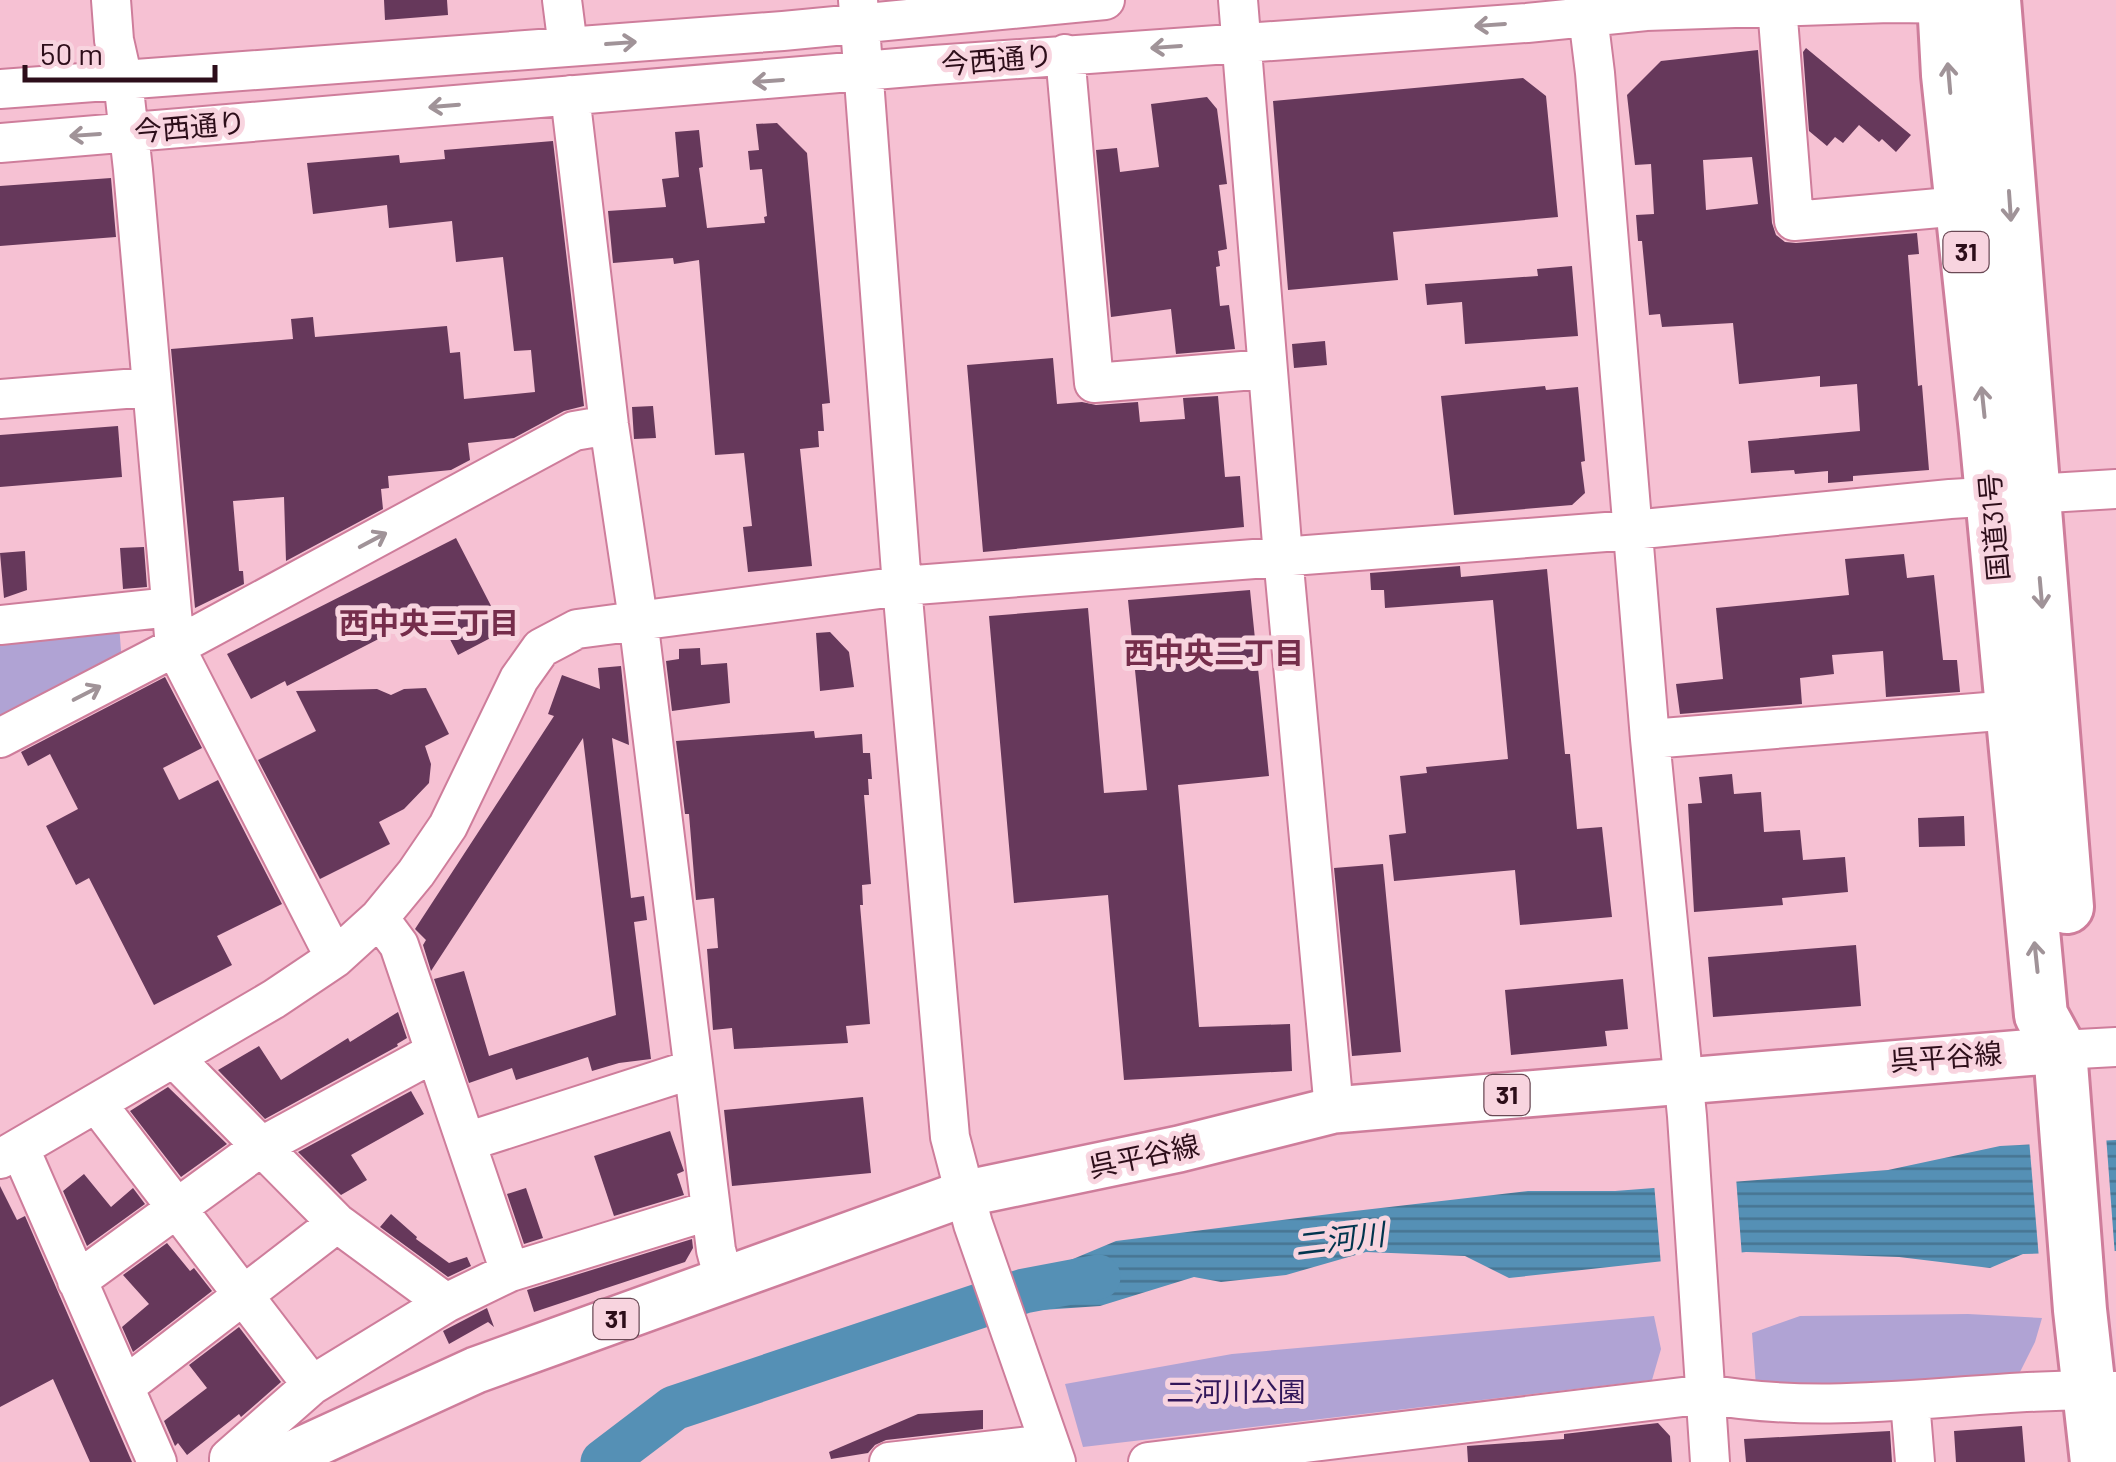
<svg xmlns="http://www.w3.org/2000/svg" width="2116" height="1462" font-family="Barlow,'Noto Sans JP',sans-serif">
<style>
.green{fill:#b0a3d4}
.water{fill:url(#water-rules)}
.pier{fill:#f6c1d3}
.lines{fill:none;stroke-linecap:round;stroke-linejoin:round}
.river{stroke:#5590b5;stroke-width:45}
.building{fill:#66385b;fill-rule:evenodd}
.minor-casing{stroke:#ce7d9b;stroke-width:42}
.major-casing{stroke:#ce7d9b;stroke-width:50}
.highway-casing{stroke:#ce7d9b;stroke-width:58}
.minor{stroke:#fff;stroke-width:38}
.major{stroke:#fff;stroke-width:45}
.highway{stroke:#fff;stroke-width:52}
.oneway{stroke:#a09398}
.labels{text-anchor:middle;stroke-width:10;stroke-linejoin:round;paint-order:stroke}
.shield{fill:#f8d4df;stroke:#6a4955;stroke-width:2.5}
.shield-label{font-size:25px;font-weight:bold;fill:#2d0e1a}
.street-label{font-size:28px;fill:#2d0e1a;stroke:#f8d4df}
.park-label{font-size:28px;fill:#32175a;stroke:#f8d4df}
.neighbourhood-label{font-size:30px;font-weight:bold;fill:#752d4b;stroke:#f8d4df}
.water-label{font-size:30px;font-style:italic;fill:#00344d;stroke:#f8d4df}
</style>
<defs>
<pattern id="water-rules" width="6" height="5" patternUnits="userSpaceOnUse" patternTransform="scale(2.5)"><rect width="6" height="5" fill="#5590b5"/><path d="M0 2.5h6" fill="none" stroke="#477492"/></pattern>
</defs>
<rect width="100%" height="100%" fill="#f6c1d3"/>
<path class="green" d="M119 624 122 664 0 724V637Z
M1968 1314 2042 1318 2035 1342 2018 1376 2001 1384 1756 1386 1752 1333 1800 1316Z
M1654 1316 1661 1349 1652 1380 1083 1447 1065 1384 1232 1354Z"/>
<path class="water" d="M2116 1140V1251L2023 1254 1990 1268 1899 1257 1746 1252 1509 1278 1465 1256 1366 1252 1286 1275 1221 1282 1194 1277 1100 1306 1042 1310 1037 1274 1116 1241 1346 1212 1528 1191H1615L1888 1170 2000 1146Z"/>
<path class="pier" d="M2106 1135 2115 1256 2039 1259 2029 1139Z
M1736 1177 1742 1257 1661 1265 1654 1183Z"/>
<g class="lines">
<path class="river" d="M603 1462 674 1408 1024 1291 1098 1277"/>
</g>
<path class="building" d="M384 0H447L448 15 385 20Z
M1806 48 1911 135 1896 152 1882 139 1879 142 1859 125 1843 143 1835 137 1827 146 1809 131 1803 52Z
M1758 50 1772 223 1776 235 1785 242 1796 243 1917 233 1919 254 1908 255 1918 386 1922 385 1929 470 1853 476V481L1828 483V471L1795 474 1794 470 1751 473 1748 441 1860 431 1857 384 1820 387V376L1739 384 1733 323 1662 327 1660 314 1649 315 1642 241H1638L1636 215 1654 214 1651 164 1635 165 1627 95 1661 61ZM1752 157 1758 204 1706 210 1703 160Z
M1523 78 1546 96 1558 217 1393 232 1398 280 1288 290 1273 101Z
M1207 97 1217 109 1227 184 1219 185 1227 249 1218 251 1220 266 1216 267 1220 306 1229 305 1235 349 1176 354 1171 309 1111 317 1096 150 1117 148 1120 172 1159 167 1151 104Z
M777 123 807 153 830 403 822 404 824 431H818L819 447 800 449 812 566 748 572 743 527 752 526 744 453 715 455 699 260 674 264 673 258 613 263 608 211 666 207 662 179 679 177 675 132 699 130 703 167 699 168 707 228 765 223 764 217 767 216 762 169 750 170 748 151 759 150 756 124Z
M553 141 584 406 564 411 514 438 468 443 470 460 451 470 388 476 389 488 381 489 383 509 286 561 284 497 233 501 239 571H243L244 584 195 608 171 349 293 339 291 319 313 317 315 337 447 326 450 353 460 352 464 399 535 392 531 350 514 351 503 257 456 262 452 221 389 228 387 205 313 214 307 163 399 155 400 163 445 159 444 150Z
M111 178 116 237 0 246V186Z
M1572 266 1578 336 1465 344 1462 302 1427 305 1425 284 1538 276 1537 269Z
M1325 341 1327 365 1294 368 1292 344Z
M1053 358 1057 404 1082 402 1096 405 1138 402 1140 422 1185 419 1183 398 1218 396 1225 477 1240 476 1244 527 983 552 967 365Z
M1545 386 1546 390 1578 387 1585 461 1581 462 1585 493 1572 505 1454 515 1441 396Z
M653 406 656 438 634 439 632 407Z
M118 426 122 477 0 487V435Z
M456 538 504 631 458 655 435 610 287 686 285 681 251 699 227 654Z
M144 547 147 587 123 589 120 548Z
M25 551 27 590 4 598 0 553Z
M1904 554 1907 578 1934 575 1943 660H1957L1960 692 1886 697 1883 651 1832 655 1834 674 1800 678 1802 704 1680 714 1676 684 1723 679 1716 608 1849 595 1845 559Z
M1460 566 1461 577 1547 569 1565 754H1570L1577 829 1602 827 1612 917 1520 925 1515 870 1394 881 1389 835 1406 833 1400 776 1427 773 1426 767 1508 759 1493 600 1385 608 1384 590H1371L1370 573Z
M1250 590 1269 776 1178 785 1199 1027 1290 1024 1292 1071 1124 1080 1108 895 1014 903 989 616 1088 608 1104 793 1147 790 1128 600Z
M830 632 849 652 854 687 820 691 816 633Z
M700 648 701 665 727 663 730 703 672 711 666 661 679 659V649Z
M621 666 629 745 612 738 631 898 644 896 647 920 634 922 651 1059 619 1063 592 1071 588 1057 516 1080 512 1068 469 1083 434 979 464 971 489 1056 616 1015 583 738 431 971 423 945 426 940 415 929 554 716 548 714 562 675 600 689 598 668Z
M165 677 202 748 163 768 179 800 218 780 282 904 217 936 232 965 154 1005 89 878 76 885 46 826 78 809 50 754 28 766 21 752Z
M426 688 449 734 425 746 431 764 429 783 404 809 379 822 390 844 320 879 258 760 316 731 296 691 377 689 391 695 404 689Z
M814 731 815 738 862 734 863 753H870L872 779H868L869 795H864L871 884 862 885 863 905H860L870 1024 846 1026 848 1043 734 1049 732 1028 713 1030 707 949 718 948 714 898 696 900 689 814H685L676 741Z
M1732 774 1734 794 1761 792 1764 832 1800 830 1803 860 1845 857 1848 892 1782 898 1783 905 1694 912 1688 804 1702 803 1699 777Z
M1964 816 1965 846 1919 847 1918 818Z
M1383 864 1401 1052 1352 1056 1334 868Z
M1856 945 1861 1006 1713 1017 1708 957Z
M1623 979 1628 1029 1605 1031 1607 1046 1511 1055 1505 990Z
M398 1012 407 1038 397 1044 398 1046 265 1119 218 1070 259 1046 281 1080 348 1038 350 1042Z
M168 1087 227 1144 181 1177 130 1111Z
M411 1091 424 1114 351 1155 367 1180 341 1195 298 1152Z
M863 1097 871 1173 732 1186 724 1110Z
M670 1131 684 1171 677 1174 684 1195 614 1216 594 1156Z
M84 1174 111 1207 133 1188 145 1204 87 1246 63 1191Z
M0 1186 17 1220 25 1216 132 1462H90L53 1379 0 1407Z
M526 1188 543 1238 524 1244 507 1194Z
M391 1214 417 1237 416 1239 449 1263 467 1257 471 1266 448 1277 380 1227Z
M692 1239 693 1248 685 1262 534 1312 527 1290Z
M167 1243 190 1271 194 1268 212 1291 133 1352 122 1327 149 1304 123 1275Z
M487 1308 494 1327 488 1322 449 1344 443 1331Z
M239 1327 281 1382 241 1417 239 1414 187 1455 178 1443 175 1446 164 1421 207 1388 189 1365Z
M983 1410V1429L886 1440 875 1445 868 1453 831 1459 829 1452 918 1414Z
M1658 1423 1670 1436 1672 1462H1468L1467 1446 1564 1439V1434Z
M2022 1426 2025 1462H1956L1954 1431Z
M1890 1431 1892 1462H1746L1744 1439Z"/>
<g class="lines">
<defs>
<path id="minor" d="M111 0 114 40 123 80 133 170 175 647 335 958
M562 0 568 47
M858 0 902 586 950 1137 973 1224 1056 1462
M1238 0 1283 556 1334 1110
M1586 0 1595 73 1650 739 1687 1116 1710 1462
M1777 6 1794 221 1961 206
M1065 54 1094 383 1267 369
M0 89 783 31 1105 0
M570 95 609 425 638 619 716 1250 724 1280
M0 143 934 65 1527 23 1646 11 1890 3 1967 4
M0 399 150 387
M0 625 171 607
M0 738 175 647 574 431 609 425
M1650 739 2012 710
M379 918 399 945 510 1272
M2060 1050 2116 1047
M174 1058 337 1223 446 1303
M97 1104 312 1385
M466 1142 693 1069
M20 1149 157 1462
M0 1159 274 999 335 958 379 918 416 873 448 826 519 679 541 648 577 629 902 586 1632 530 1950 499 2116 489
M77 1281 262 1146 435 1052
M124 1387 337 1223
M1910 1401 1915 1462
M229 1462V1458L312 1385 446 1303 510 1272 711 1210
M889 1462 1047 1444
M1148 1462 1707 1394C1842 1419 1980 1386 2116 1391"/>
<path id="major" d="M275 1462 476 1370 963 1194 1179 1149 1334 1110 2060 1050"/>
<path id="highway" d="M1944 0 1948 75 1986 432 2041 1015 2060 1050 2080 1310 2097 1462
M1994 0 2067 907"/>
</defs>
<use href="#minor" class="minor-casing"/>
<use href="#major" class="major-casing"/>
<use href="#highway" class="highway-casing"/>
<use href="#minor" class="minor"/>
<use href="#major" class="major"/>
<use href="#highway" class="highway"/>
</g>
<defs><path id="oneway-shaft" d="M-6 0H5M1.5-3L5.5 0L1.5 3" fill="none" stroke-width="1.6" stroke-linecap="round" stroke-linejoin="round" transform="scale(2.5)"/></defs>
<g class="oneway">
<use href="#oneway-shaft" transform="translate(1490 25) rotate(176)"/>
<use href="#oneway-shaft" transform="translate(621 43) rotate(-4)"/>
<use href="#oneway-shaft" transform="translate(1166 47) rotate(176)"/>
<use href="#oneway-shaft" transform="translate(1949 78) rotate(-95)"/>
<use href="#oneway-shaft" transform="translate(768 81) rotate(176)"/>
<use href="#oneway-shaft" transform="translate(444 106) rotate(175)"/>
<use href="#oneway-shaft" transform="translate(85 135) rotate(176)"/>
<use href="#oneway-shaft" transform="translate(2010 206) rotate(86)"/>
<use href="#oneway-shaft" transform="translate(1983 402) rotate(-96)"/>
<use href="#oneway-shaft" transform="translate(373 540) rotate(-28)"/>
<use href="#oneway-shaft" transform="translate(2041 593) rotate(85)"/>
<use href="#oneway-shaft" transform="translate(87 693) rotate(-27)"/>
<use href="#oneway-shaft" transform="translate(2036 957) rotate(-96)"/>
</g>
<g class="labels">
<g class="shield">
<rect x="1943.5" y="232" width="45" height="40" rx="8"/>
<rect x="1484.5" y="1075" width="45" height="40" rx="8"/>
<rect x="593.5" y="1299" width="45" height="40" rx="8"/>
</g>
<g class="shield-label">
<text x="1966" y="261">31</text>
<text x="1507" y="1104">31</text>
<text x="616" y="1328">31</text>
</g>
<g class="street-label">
<text transform="translate(997 60) rotate(-5)" y="10">今西通り</text>
<text transform="translate(190 127) rotate(-5)" y="10">今西通り</text>
<text transform="translate(1994 527) rotate(-95)" y="10">国道31号</text>
<text transform="translate(1946 1057) rotate(-4)" y="10">呉平谷線</text>
<text transform="translate(1144 1156) rotate(-12)" y="10">呉平谷線</text>
</g>
<g class="park-label">
<text x="1236" y="1402">二河川公園</text>
</g>
<g class="neighbourhood-label">
<text x="429" y="634">西中央三丁目</text>
<text x="1214" y="664">西中央二丁目</text>
</g>
<g class="water-label">
<text transform="translate(1340 1240) rotate(-7)" y="10">二河川</text>
</g>
</g>
<path d="M25 65v15h190v-15" fill="none" stroke="#2d0e1a" stroke-width="5"/>
<text x="40" y="65" font-size="30" fill="#2d0e1a" stroke="#f8d4df" stroke-width="8" paint-order="stroke">50 m</text>
</svg>
